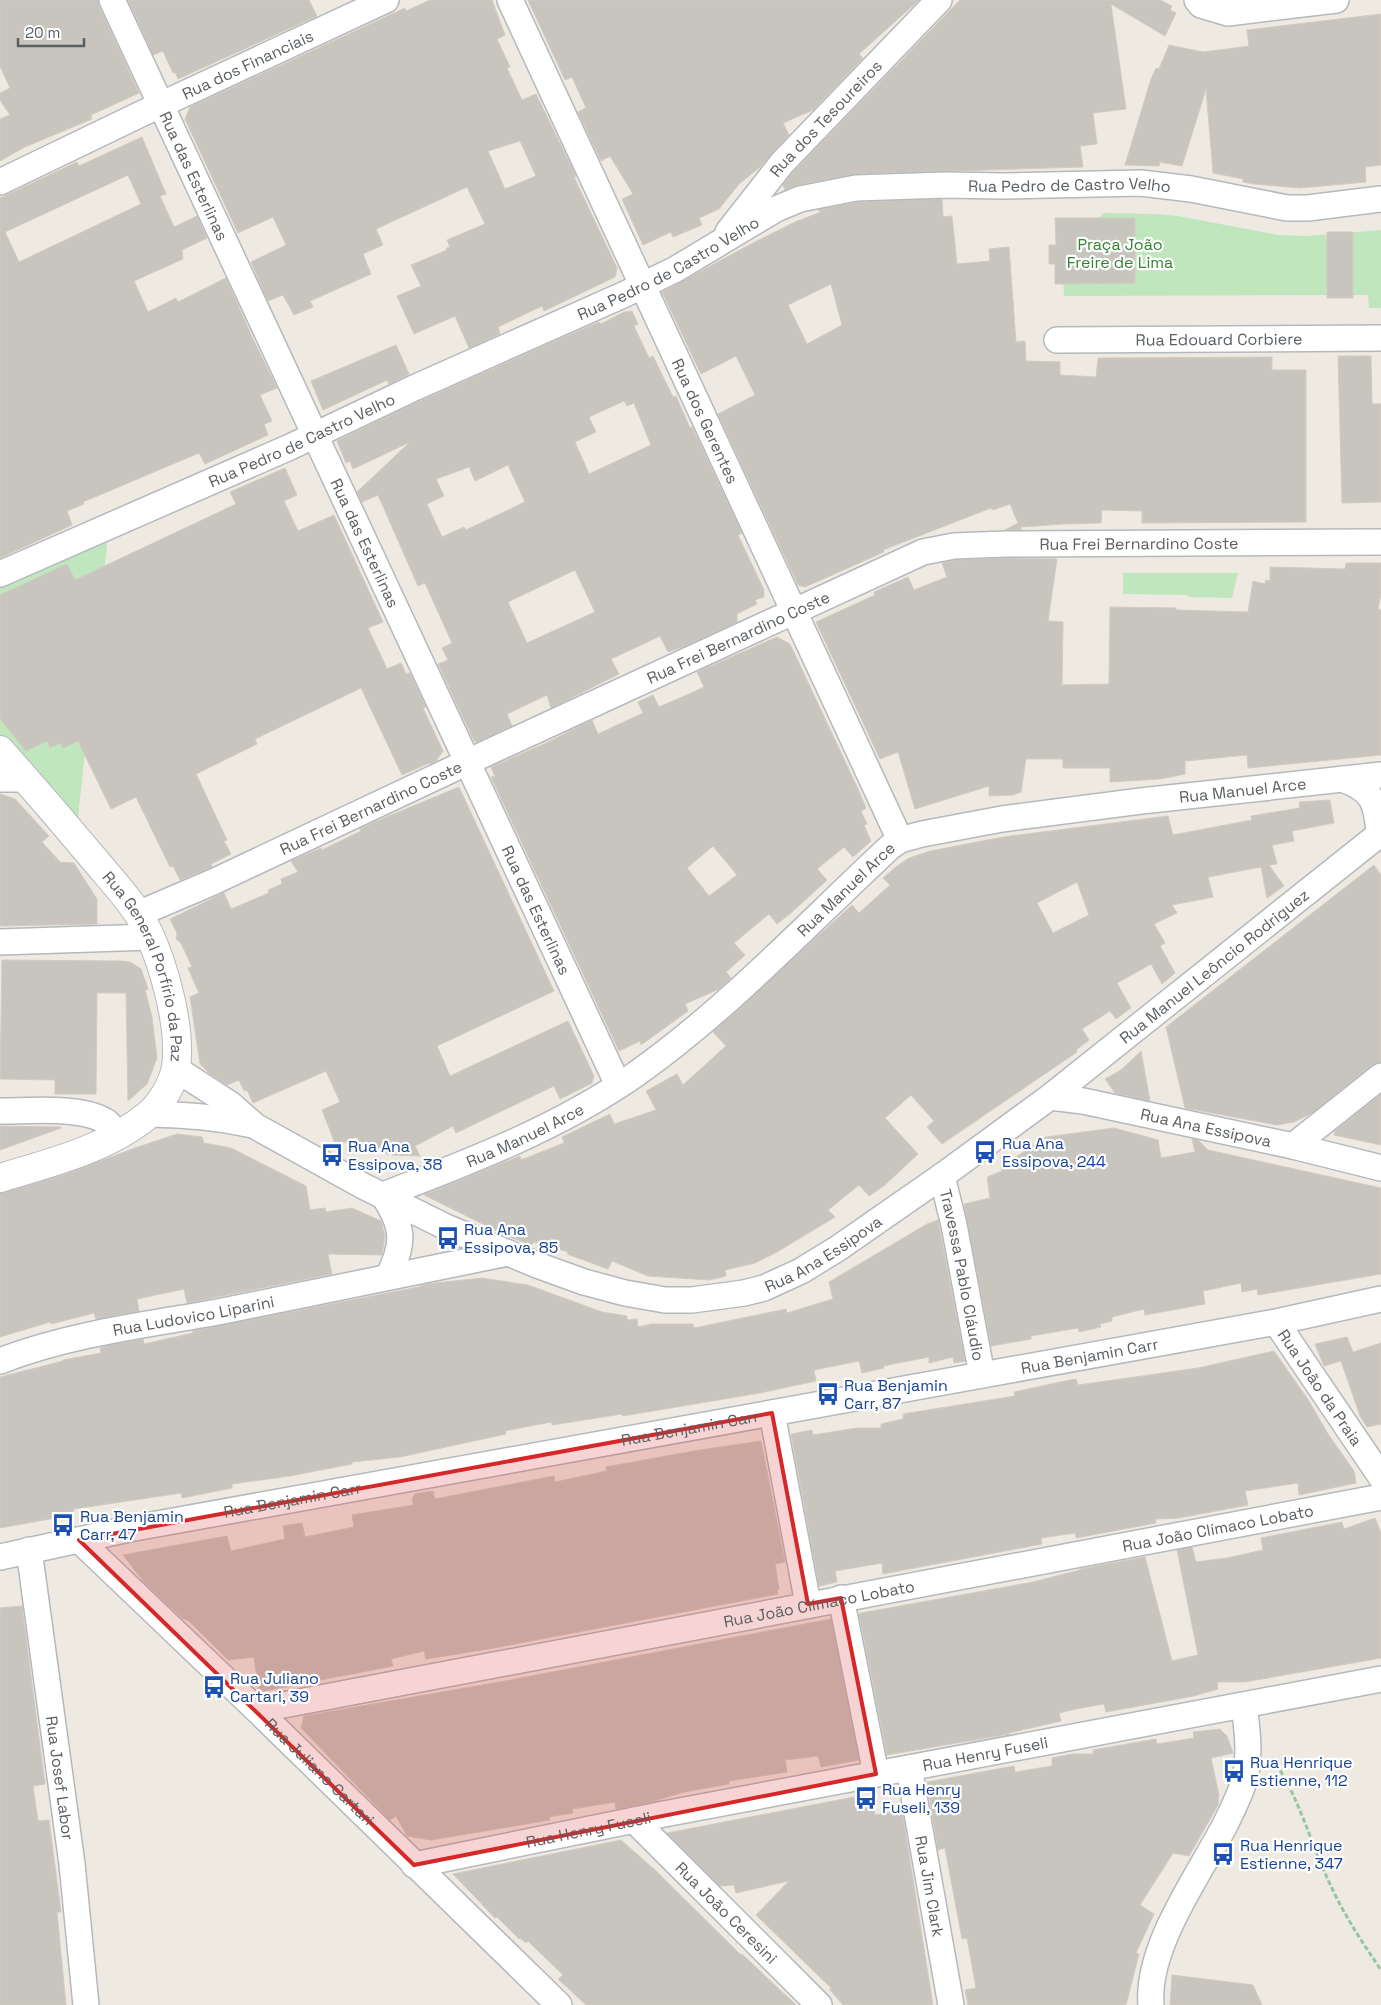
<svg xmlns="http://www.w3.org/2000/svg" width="1381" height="2005" font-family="'Space Grotesk',sans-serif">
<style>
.green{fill:#c0e6bd}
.building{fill:#c8c5bf;stroke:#d2cbc0;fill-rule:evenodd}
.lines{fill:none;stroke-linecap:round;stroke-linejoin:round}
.minor-casing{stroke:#b5b9bd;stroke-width:28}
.tertiary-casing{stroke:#b5b9bd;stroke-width:30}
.path{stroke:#96c7a1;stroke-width:3;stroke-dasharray:5 2.5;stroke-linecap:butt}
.minor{stroke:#fff;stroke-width:25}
.tertiary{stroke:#fff;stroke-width:28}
.marked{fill:#d62828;fill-opacity:0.2;stroke:#d62828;stroke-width:4;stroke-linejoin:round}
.labels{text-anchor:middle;stroke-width:4.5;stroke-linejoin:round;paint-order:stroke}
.street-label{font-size:16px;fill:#5a5f63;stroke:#fff}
.park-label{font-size:16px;fill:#348232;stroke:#fff}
.transit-label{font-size:16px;fill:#164399;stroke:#fff;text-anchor:start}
</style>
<rect width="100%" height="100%" fill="#eeeae2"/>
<path class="green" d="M1104 213 1156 214 1178 216 1278 235 1307 236 1381 230V308H1369L1368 295 1064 296 1062 256Z
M109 526 76 837 0 742V572Z
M1123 573H1238L1232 598 1189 597 1188 595 1123 594Z"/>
<path class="building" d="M0 0H98L99 6 139 93 91 115 92 119 25 147 0 161V119L10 115 0 100V93L10 88 0 66Z
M128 0H309L317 16 178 79 175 72 173 73 163 51 153 55Z
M430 0H492L505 35 497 39 510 67 507 68 522 100 536 94 576 176 574 177 617 268 615 277 544 311 542 306 498 327 500 334 469 348 455 316 414 334 397 296 421 286 411 265 447 250 446 248 450 247 447 240 485 224 467 187 376 229 383 245 363 254 371 274 310 301 313 307 294 315 283 295 268 301 251 262 286 245 273 217 238 233 185 119 190 107 405 8 406 11ZM520 141 536 176 505 189 488 151Z
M528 0H919L859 54 863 58 813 110 783 123 789 135 760 167 739 184 719 209 699 218 702 225 673 237 671 232 643 245 622 199 633 194 610 156 601 161 578 112 586 108 572 77 565 80Z
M960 0H1160L1172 6 1170 10 1176 13 1165 36 1111 4 1126 109 1093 113 1097 144 1080 146 1083 167 856 174 797 185 785 190 783 185 793 172Z
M1381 14V165L1365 167 1366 182 1300 188 1254 184 1243 182V179L1213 173 1206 89 1182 166 1160 162 1159 166 1125 165 1151 79 1156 68 1159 69 1169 45 1203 52 1227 49 1249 46 1247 30Z
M142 137 166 194 160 196 174 227 197 216 207 238 182 250 183 259 134 281 148 312 176 298 178 302 226 278 251 335 277 388 260 395 272 421 264 424 268 435 205 464 199 453 83 502 84 504 67 511 72 525 0 558V198L77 162 79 166ZM128 175 141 204 19 262 5 232Z
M942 199 943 217 952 216 957 264 990 261 989 249 1009 247 1016 342 1025 341 1026 361 1060 362V375L1096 377 1098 358 1272 357V370H1306V522L1142 523V511L1102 510 1101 523 1063 524 1021 527V530H1005L1018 523 1010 504 993 510 991 508 883 550 884 552 805 587 798 585 718 414 755 395 736 356 701 374 662 292 751 244 795 222 821 212 818 210 858 202ZM831 284 842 325 807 344 788 305Z
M1055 218H1135V283L1055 284V264H1049V245H1056Z
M1327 232H1353V298H1327Z
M632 311 638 324 634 326 649 358 653 356 673 397 676 396 690 428 692 427 742 533 738 535 764 590V597L755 600 757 604 737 614V622L685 646 668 652 660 636 611 659 619 674 551 708 547 695 507 714 512 726 477 742 474 741 438 664 448 660 442 648 452 643 425 583 418 586 378 495 362 502 357 492 410 442 353 469 350 461 346 463 337 441 420 401 562 338 599 322 601 324 624 312ZM624 401 627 406 634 403 651 445 589 474 575 442 596 432 589 417ZM508 465 525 502 466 530 464 527 442 537 427 504 444 496 436 479 469 467 475 481ZM575 570 595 612 527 643 508 602Z
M396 345 409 374 389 384 387 380 323 410 311 381Z
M1338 356H1371L1372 404H1381V502L1342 503Z
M285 468 297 495 284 501 298 531 334 515 383 622 368 628 387 669 401 663 406 674 410 673 426 707 423 708 443 751 436 761 430 764 429 763 402 775 361 688 255 739 257 744 196 774 227 840 224 841 231 854 211 864 212 867 180 880 173 866 170 867 136 797 111 809 78 741 63 748 61 743 50 748 47 741 26 751 0 719V595L67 564 75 580 236 504 230 492Z
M1006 558 1057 559 1048 621 1063 622 1062 685 1109 684 1110 607 1176 608V610L1248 612 1253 581 1265 584 1266 580 1270 581V567L1345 569 1346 563H1381V594L1378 609 1381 610V755L1248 768 1247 755 1185 761V774L1160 779 1110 782V768H1063V759H1026L1021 792 1013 795 989 796V786L915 809 898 752 880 759 816 622 875 595 874 592 908 577 914 590 947 577 942 563 956 560Z
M777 637 790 644 858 789 866 808 861 811 867 824 864 825 871 841 853 857 844 847 817 869 827 880 791 913 777 924 769 914 734 943 745 955 726 972 731 978 719 989 685 1004 688 1011 641 1045 640 1041 619 1051 491 777 495 776 491 767 546 743 592 720 598 734 643 713 638 702 653 695 659 707 689 694 704 687 697 672ZM713 846 737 875 709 896 687 868Z
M459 787 554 991 437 1046 450 1076 568 1021 594 1076 592 1083 560 1099 554 1086 456 1133 453 1126 415 1146 420 1156 392 1155 391 1153 387 1155 383 1146 371 1151 362 1147 357 1137 336 1146 322 1110 340 1102 326 1071 253 1103 247 1090 244 1091 239 1080 227 1085 209 1073 200 1064 190 997 199 993 188 968 192 967 181 943 176 939 177 933 170 919 224 893 231 909 269 893 268 890 282 884 281 879 298 872 291 861 321 848 322 850 361 831 360 829 377 821Z
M0 794 15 799 49 836 42 842 60 862 74 863 97 899V924L0 926Z
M1330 800 1334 823 1292 831 1294 841 1272 845 1277 864 1269 865 1284 886 1267 898 1261 867 1208 877 1213 897 1172 905 1177 913 1154 924 1165 943 1160 946 1175 973 1162 984 1151 964 1117 983 1131 1008 1116 1019 1110 1011 1082 1029 1089 1040 1076 1050 1077 1052 942 1144 927 1127 934 1121 911 1095 885 1118 918 1154 885 1185 869 1196 859 1185 828 1210 835 1217 777 1252 755 1263 725 1270 726 1276 709 1280 648 1276 612 1261 608 1269 567 1254 568 1252 534 1242 531 1245 507 1236 424 1195 520 1156 521 1160 564 1143 562 1137 610 1114 614 1124 656 1110 646 1091 677 1074 683 1085 726 1046 713 1032 852 905 859 913 890 885 883 878 897 866 909 858 930 851 1003 837 1168 816 1173 835 1252 820 1251 816 1300 808 1299 802ZM1077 882 1089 915 1053 933 1037 903Z
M1374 865 1381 875V1062L1372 1065 1312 1113 1294 1122 1277 1125 1185 1108 1166 1027Z
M2 960 121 961 130 962 141 969 148 989 145 990 152 1017 157 1058 147 1084 128 1101 126 993H97L96 1094H55V1080L0 1079Z
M1141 1051 1150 1101 1115 1093 1105 1079 1121 1070Z
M1381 1094V1145L1334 1135 1335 1131Z
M0 1126 61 1127V1128L0 1150Z
M1114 1128 1158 1140 1161 1158 1195 1152 1192 1139 1198 1140 1208 1150 1381 1188V1274L1258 1295 1257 1289 1242 1292 1241 1283 1203 1291 1205 1304 1145 1315 1144 1309 1112 1317V1321L1100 1324 1101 1327 1079 1332 1078 1328 1031 1336V1339L991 1346 964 1204 990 1198 987 1177 1002 1171 1001 1167 1046 1137Z
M177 1134 202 1137 204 1143 231 1148 306 1186 310 1210 325 1208 326 1212 352 1208 381 1221 385 1236 382 1255 328 1254 332 1274 187 1303 184 1289 137 1299 139 1311 96 1319 94 1313 51 1324 50 1322 0 1337V1193L63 1175 135 1148Z
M938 1220 965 1361 954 1363 953 1357 929 1363V1357L883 1366 884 1368 862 1373 859 1361 814 1370 816 1381 760 1393 623 1416 622 1414 552 1425 551 1422 505 1431 506 1434 400 1457 352 1462V1464L290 1476 232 1484V1488L182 1498 181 1493 74 1509V1511L60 1514 61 1517 0 1528V1377L63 1361V1360L101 1353 100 1348 110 1345 143 1339 144 1344 193 1333 192 1331 418 1287 426 1284 482 1278 528 1285 602 1312 627 1316V1320L637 1319 638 1327 651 1324H693L694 1328 786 1309 787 1313 833 1299 829 1282 927 1224Z
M1347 1337 1353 1352 1381 1343V1424L1367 1427 1360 1416 1341 1361 1324 1366 1315 1344Z
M1274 1351 1309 1401 1328 1434 1354 1471 1356 1483 1299 1495 1298 1483 1245 1491 1248 1505 1179 1518 1155 1519 1156 1523 1076 1538 1075 1533 1041 1538 1042 1544 883 1574 882 1563 835 1571 837 1582 819 1586 791 1434 812 1430 813 1435 857 1428H881V1424L903 1419V1414L1015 1396 1014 1392 1060 1382 1076 1379 1078 1385 1128 1378 1198 1368Z
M761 1441 785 1562 775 1564 779 1589 777 1590 778 1594 494 1648 426 1659 424 1651 391 1659 393 1666 259 1692 254 1657 228 1660 189 1621 182 1618 144 1582 123 1555 227 1536 231 1551 285 1539 283 1526 302 1523 305 1537 354 1527 352 1515 414 1505 412 1499 415 1494 433 1491 435 1499 554 1476 555 1482 607 1471 606 1467 694 1451Z
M1375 1518 1381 1533V1658L1245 1682H1217L1218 1689 1194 1696 1106 1712 1104 1704 1081 1708 1059 1713 1061 1721 1009 1733V1734L887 1755 859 1614 861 1613 1033 1582 1080 1570V1569L1145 1557 1172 1661 1198 1655 1177 1550 1192 1547 1196 1562 1227 1558 1263 1550 1261 1538 1342 1522 1344 1529Z
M22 1606 45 1784 33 1786 38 1821 49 1820 61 1912H57L66 2005H0V1608Z
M831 1619 859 1760 821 1767 818 1756 785 1760 787 1772 729 1781V1784L684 1792 651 1802 616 1809 615 1802 572 1809 573 1813 554 1816 549 1817 550 1820 431 1840 407 1836 396 1816 390 1820 301 1728 304 1716 500 1682Z
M1220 1729 1227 1736 1233 1753 1211 1758 1219 1795 1218 1805 1189 1856 1173 1853 1140 1905 1154 1914 1136 1953 1139 1954 1126 2005H968L965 1990 976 1988 967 1938 962 1939 945 1848 938 1850 927 1782 1014 1766 1015 1772 1052 1766V1758L1072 1754H1093V1750L1156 1739 1157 1744 1194 1738 1193 1732Z
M854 1797 856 1808 873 1805 875 1815 902 1810 933 2005H843L829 1989H832L756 1915 789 1881 736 1893 734 1885 720 1886 667 1833Z
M621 1840 655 1870 741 1955 742 1954 796 2005H586L558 1979 563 1975 528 1941 526 1943 520 1938 519 1939 497 1917 495 1918 453 1874Z
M1172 1975 1253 1985 1262 2005H1170Z"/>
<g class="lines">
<defs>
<g id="minor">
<path id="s1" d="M112 0 618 1085"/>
<path id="s2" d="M510 0 900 840"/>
<path d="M1197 0 1201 5 1228 13 1336 0"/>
<path id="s3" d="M0 182 143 113 386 0"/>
<path id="s4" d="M728 232 782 163 939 0"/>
<path id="s5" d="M1057 340 1381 338"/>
<path id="s6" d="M0 574 290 447 414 388 623 295 676 269 776 209 800 199 856 188 945 185 1003 186 1141 183 1191 189 1287 208H1308L1381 199"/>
<path d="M0 779H26"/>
<path d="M1342 779C1373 789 1377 804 1379 834"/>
<path id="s7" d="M138 914 213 882 489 752 923 552 954 546 1006 544 1381 542"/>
<path d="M0 942 151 937"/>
<path id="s8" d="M176 1069 230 1104 255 1126 363 1186 446 1227 537 1265 584 1282 625 1293 665 1300H692L744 1293 764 1288 801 1271 837 1249 942 1176 1050 1097 1381 833"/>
<path id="s9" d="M1050 1097 1083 1101 1293 1146 1381 1168"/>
<path d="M0 1111C29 1111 81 1106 105 1121 111 1124 114 1131 118 1136"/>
<path d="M149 1114C187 1115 216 1117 253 1125"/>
<path d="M1293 1146 1381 1076"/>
<path id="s10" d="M942 1176 954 1225 982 1375"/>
<path id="s11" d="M388 1277C405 1243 404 1227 383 1195 470 1162 560 1127 636 1074 728 1009 807 924 890 847L900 840 922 834 1002 819 1141 801 1381 775"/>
<path id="s12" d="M1276 1322 1381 1477"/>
<path id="s13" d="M0 1361C69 1334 145 1325 218 1312 315 1293 411 1272 508 1253"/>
<path d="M772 1413 808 1604"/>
<path id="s14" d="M79 1540 257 1710 559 2005"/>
<path id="s15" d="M29 1550 72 1864 86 2005"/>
<path id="s16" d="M0 1557 129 1529 1276 1322 1381 1299"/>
<path d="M841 1598 876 1774"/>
<path id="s17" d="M257 1710 1381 1497"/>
<path id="s18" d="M909 1768 951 2005"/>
<path id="s19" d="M634 1820 819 2005"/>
<path id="s20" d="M414 1865 664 1814 1381 1679"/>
<path d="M1151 2005C1146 1946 1200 1874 1226 1823 1233 1808 1243 1790 1246 1773 1250 1751 1247 1728 1244 1705"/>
</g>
<g id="tertiary">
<path id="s21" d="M0 750C32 786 63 822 94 859 109 877 126 895 139 915 161 951 182 1025 176 1067 173 1084 161 1104 148 1115 107 1149 50 1163 0 1178"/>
</g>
</defs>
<use href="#minor" class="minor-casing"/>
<use href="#tertiary" class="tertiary-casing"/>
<path class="path" d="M1272 1758C1299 1796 1310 1842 1330 1884 1344 1915 1362 1942 1381 1970"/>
<use href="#minor" class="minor"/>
<use href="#tertiary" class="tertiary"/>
</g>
<path class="marked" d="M772 1413 808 1604 841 1598 876 1774 414 1865 79 1540Z"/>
<defs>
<symbol id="bus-bare" viewBox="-9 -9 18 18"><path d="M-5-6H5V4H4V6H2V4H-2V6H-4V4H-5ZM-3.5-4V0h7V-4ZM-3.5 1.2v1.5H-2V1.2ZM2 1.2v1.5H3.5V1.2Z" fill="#1a4fb4" stroke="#fff" stroke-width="2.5" paint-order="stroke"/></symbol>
</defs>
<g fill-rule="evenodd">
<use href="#bus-bare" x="969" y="1136" width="32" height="32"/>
<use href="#bus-bare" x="316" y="1139" width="32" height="32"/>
<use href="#bus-bare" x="432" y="1222" width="32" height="32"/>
<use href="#bus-bare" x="812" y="1378" width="32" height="32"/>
<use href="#bus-bare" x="47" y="1509" width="32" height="32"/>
<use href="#bus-bare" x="198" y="1671" width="32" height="32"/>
<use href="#bus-bare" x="1218" y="1755" width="32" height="32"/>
<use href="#bus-bare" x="850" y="1782" width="32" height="32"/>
<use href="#bus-bare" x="1207" y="1838" width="32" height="32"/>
</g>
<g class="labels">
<g class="street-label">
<text dy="6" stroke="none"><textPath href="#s3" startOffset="274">Rua dos Financiais</textPath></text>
<text dy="6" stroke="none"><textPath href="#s4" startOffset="150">Rua dos Tesoureiros</textPath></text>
<text dy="6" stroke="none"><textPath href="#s1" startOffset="194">Rua das Esterlinas</textPath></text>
<text dy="6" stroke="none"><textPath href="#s6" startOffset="1155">Rua Pedro de Castro Velho</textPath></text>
<text dy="6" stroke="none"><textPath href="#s6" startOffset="735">Rua Pedro de Castro Velho</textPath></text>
<text dy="6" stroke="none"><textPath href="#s5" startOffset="162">Rua Edouard Corbiere</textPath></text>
<text dy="6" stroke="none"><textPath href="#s2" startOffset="464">Rua dos Gerentes</textPath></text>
<text dy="6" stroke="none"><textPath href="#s6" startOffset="330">Rua Pedro de Castro Velho</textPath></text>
<text dy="6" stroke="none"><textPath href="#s1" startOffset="599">Rua das Esterlinas</textPath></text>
<text dy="6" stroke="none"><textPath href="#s7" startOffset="1081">Rua Frei Bernardino Coste</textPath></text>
<text dy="6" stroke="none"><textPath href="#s7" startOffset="661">Rua Frei Bernardino Coste</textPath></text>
<text dy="6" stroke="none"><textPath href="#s11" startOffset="1069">Rua Manuel Arce</textPath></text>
<text dy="6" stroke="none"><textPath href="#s7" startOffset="256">Rua Frei Bernardino Coste</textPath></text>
<text dy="6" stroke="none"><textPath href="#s11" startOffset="649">Rua Manuel Arce</textPath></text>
<text dy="6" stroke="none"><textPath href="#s1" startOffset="1004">Rua das Esterlinas</textPath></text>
<text dy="6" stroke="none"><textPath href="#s8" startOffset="1200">Rua Manuel Leôncio Rodriguez</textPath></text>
<text dy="6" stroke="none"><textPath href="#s21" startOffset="266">Rua General Porfírio da Paz</textPath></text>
<text dy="6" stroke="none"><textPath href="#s9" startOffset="159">Rua Ana Essipova</textPath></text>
<text dy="6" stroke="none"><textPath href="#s11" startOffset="242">Rua Manuel Arce</textPath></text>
<text dy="6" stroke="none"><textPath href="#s8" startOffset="714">Rua Ana Essipova</textPath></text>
<text dy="6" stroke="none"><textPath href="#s10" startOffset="101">Travessa Pablo Cláudio</textPath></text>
<text dy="6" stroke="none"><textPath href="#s13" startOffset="199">Rua Ludovico Liparini</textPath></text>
<text dy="6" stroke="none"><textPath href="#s16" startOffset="1108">Rua Benjamin Carr</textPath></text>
<text dy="6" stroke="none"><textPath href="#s12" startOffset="79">Rua João da Praia</textPath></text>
<text dy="6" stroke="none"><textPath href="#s16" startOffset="702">Rua Benjamin Carr</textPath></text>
<text dy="6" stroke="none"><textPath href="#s16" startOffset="298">Rua Benjamin Carr</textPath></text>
<text dy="6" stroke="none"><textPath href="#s17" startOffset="978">Rua João Clímaco Lobato</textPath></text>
<text dy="6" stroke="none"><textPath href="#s17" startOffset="572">Rua João Clímaco Lobato</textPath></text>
<text dy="6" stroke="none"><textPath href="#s20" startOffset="582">Rua Henry Fuseli</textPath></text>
<text dy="6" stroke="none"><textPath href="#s14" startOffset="334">Rua Juliano Cartari</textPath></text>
<text dy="6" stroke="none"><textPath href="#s15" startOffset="230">Rua Josef Labor</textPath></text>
<text dy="6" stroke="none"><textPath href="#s20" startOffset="178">Rua Henry Fuseli</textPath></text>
<text dy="6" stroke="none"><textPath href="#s18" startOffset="120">Rua Jim Clark</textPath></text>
<text dy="6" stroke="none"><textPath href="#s19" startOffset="131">Rua João Ceresini</textPath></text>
</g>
<g class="park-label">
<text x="1120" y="250">Praça João<tspan x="1120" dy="18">Freire de Lima</tspan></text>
</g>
<g class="transit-label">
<text x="1002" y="1149">Rua Ana<tspan x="1002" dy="18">Essipova, 244</tspan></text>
<text x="348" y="1152">Rua Ana<tspan x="348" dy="18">Essipova, 38</tspan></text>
<text x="464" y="1235">Rua Ana<tspan x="464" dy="18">Essipova, 85</tspan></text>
<text x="844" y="1391">Rua Benjamin<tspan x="844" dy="18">Carr, 87</tspan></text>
<text x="80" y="1522">Rua Benjamin<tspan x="80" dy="18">Carr, 47</tspan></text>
<text x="230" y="1684">Rua Juliano<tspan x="230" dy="18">Cartari, 39</tspan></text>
<text x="1250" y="1768">Rua Henrique<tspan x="1250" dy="18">Estienne, 112</tspan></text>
<text x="882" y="1795">Rua Henry<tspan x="882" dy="18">Fuseli, 139</tspan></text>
<text x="1240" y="1851">Rua Henrique<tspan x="1240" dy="18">Estienne, 347</tspan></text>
</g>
</g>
<path d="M18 38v8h66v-8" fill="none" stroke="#5a5f63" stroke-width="2.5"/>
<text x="25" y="38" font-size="15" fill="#5a5f63" stroke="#ffffff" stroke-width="4" paint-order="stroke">20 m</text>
</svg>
